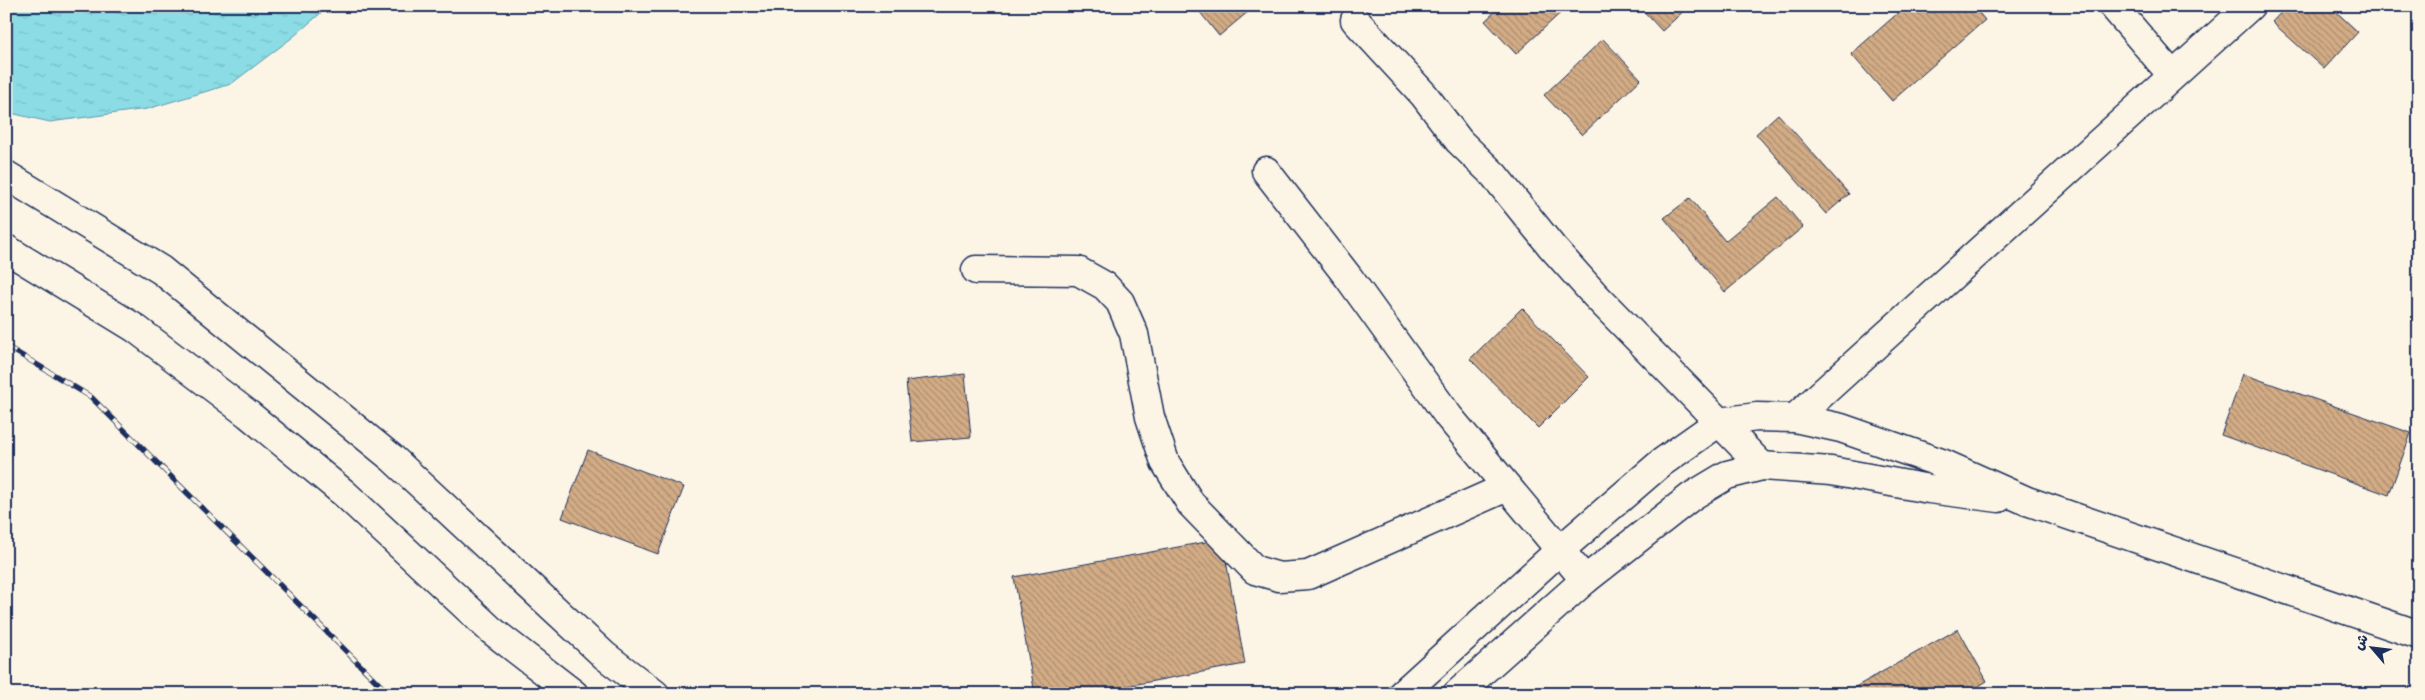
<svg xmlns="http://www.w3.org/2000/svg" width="2425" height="700" font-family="Delius,'Playpen Sans Arabic',sans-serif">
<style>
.water{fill:url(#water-ripples);stroke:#5e97ae}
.building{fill:url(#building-back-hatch);stroke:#1b2f5e}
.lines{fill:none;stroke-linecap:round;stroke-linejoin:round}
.minor-casing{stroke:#1b2f5e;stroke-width:31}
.major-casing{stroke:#1b2f5e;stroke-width:31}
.minor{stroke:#fcf5e5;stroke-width:28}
.major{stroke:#fcf5e5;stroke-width:28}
.rail-casing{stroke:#1b2f5e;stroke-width:5.5}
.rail{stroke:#fcf5e5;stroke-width:4;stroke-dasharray:11;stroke-linecap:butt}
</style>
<defs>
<pattern id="water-ripples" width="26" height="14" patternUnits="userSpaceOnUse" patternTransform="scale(1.25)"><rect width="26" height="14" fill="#8bdce4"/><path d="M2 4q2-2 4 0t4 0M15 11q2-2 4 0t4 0" fill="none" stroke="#77bdc6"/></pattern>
<pattern id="building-back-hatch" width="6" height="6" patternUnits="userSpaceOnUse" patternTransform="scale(1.25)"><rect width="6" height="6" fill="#d3ac85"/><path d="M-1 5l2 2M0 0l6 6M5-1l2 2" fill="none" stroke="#aa8c70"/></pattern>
</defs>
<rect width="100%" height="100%" fill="#fcf5e5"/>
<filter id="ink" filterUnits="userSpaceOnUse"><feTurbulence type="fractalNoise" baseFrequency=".02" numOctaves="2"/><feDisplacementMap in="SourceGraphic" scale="10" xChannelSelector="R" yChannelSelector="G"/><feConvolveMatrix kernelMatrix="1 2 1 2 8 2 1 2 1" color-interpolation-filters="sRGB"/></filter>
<g filter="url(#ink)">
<path class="water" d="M6 6H329L293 37 231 84 147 109 50 122 6 112Z"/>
<path class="building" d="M1195 6H1255L1219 36Z
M1501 6H1568L1516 54 1485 21Z
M1639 6H1689L1662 31Z
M1906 6H1973L1985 20 1892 101 1851 54Z
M2287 6H2330L2358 32 2324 69 2272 22Z
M1603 39 1641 79 1582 135 1544 95Z
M1778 114 1849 194 1826 214 1756 134Z
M1778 197 1803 227 1725 292 1664 218 1690 198 1725 241Z
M1522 308 1589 377 1538 428 1470 359Z
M965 374 971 437 912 442 906 381Z
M2243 374 2411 433 2389 495 2221 435Z
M588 450 684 487 658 554 562 518Z
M1222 539 1245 664 1084 694H1035L1014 577Z
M1958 629 1987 681 1966 694H1843Z"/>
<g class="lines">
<defs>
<path id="minor" d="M2113 6 2172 75
M1355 20 1424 95 1459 141 1494 175 1552 247 1595 295 1762 466
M1266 171 1349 278 1449 417 1585 580
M976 270 1078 271 1105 286 1120 302 1134 334 1150 417 1165 462 1191 504 1255 570 1279 577 1308 575 1507 487
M1795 418 2250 6"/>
<path id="major" d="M6 175 161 270 392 458 605 656 655 694
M6 249 135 328 248 414 345 494 491 630 574 694
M1402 694 1559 551 1661 463 1719 422 1757 417 1795 418 1841 428 1944 464 2027 501 2419 635
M1457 694 1585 580 1692 496 1727 475 1762 466 1831 471 1929 489 1999 498"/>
</defs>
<use href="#minor" class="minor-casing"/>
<use href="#major" class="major-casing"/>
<use href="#minor" class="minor"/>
<use href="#major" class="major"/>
<defs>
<path id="rail" d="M6 346 91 397 389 694"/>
</defs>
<use href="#rail" class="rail-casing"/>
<use href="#rail" class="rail"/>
</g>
</g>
<rect width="2425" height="700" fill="none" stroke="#fcf5e5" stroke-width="25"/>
<rect x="12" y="12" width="2400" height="675" fill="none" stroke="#1b2f5e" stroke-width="2" filter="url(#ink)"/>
<g transform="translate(2372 648) rotate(298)" stroke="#fcf5e5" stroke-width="4" paint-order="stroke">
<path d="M0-4L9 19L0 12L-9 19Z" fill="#1b2f5e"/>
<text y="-8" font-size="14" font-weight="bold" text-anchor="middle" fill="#1b2f5e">ش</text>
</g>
</svg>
